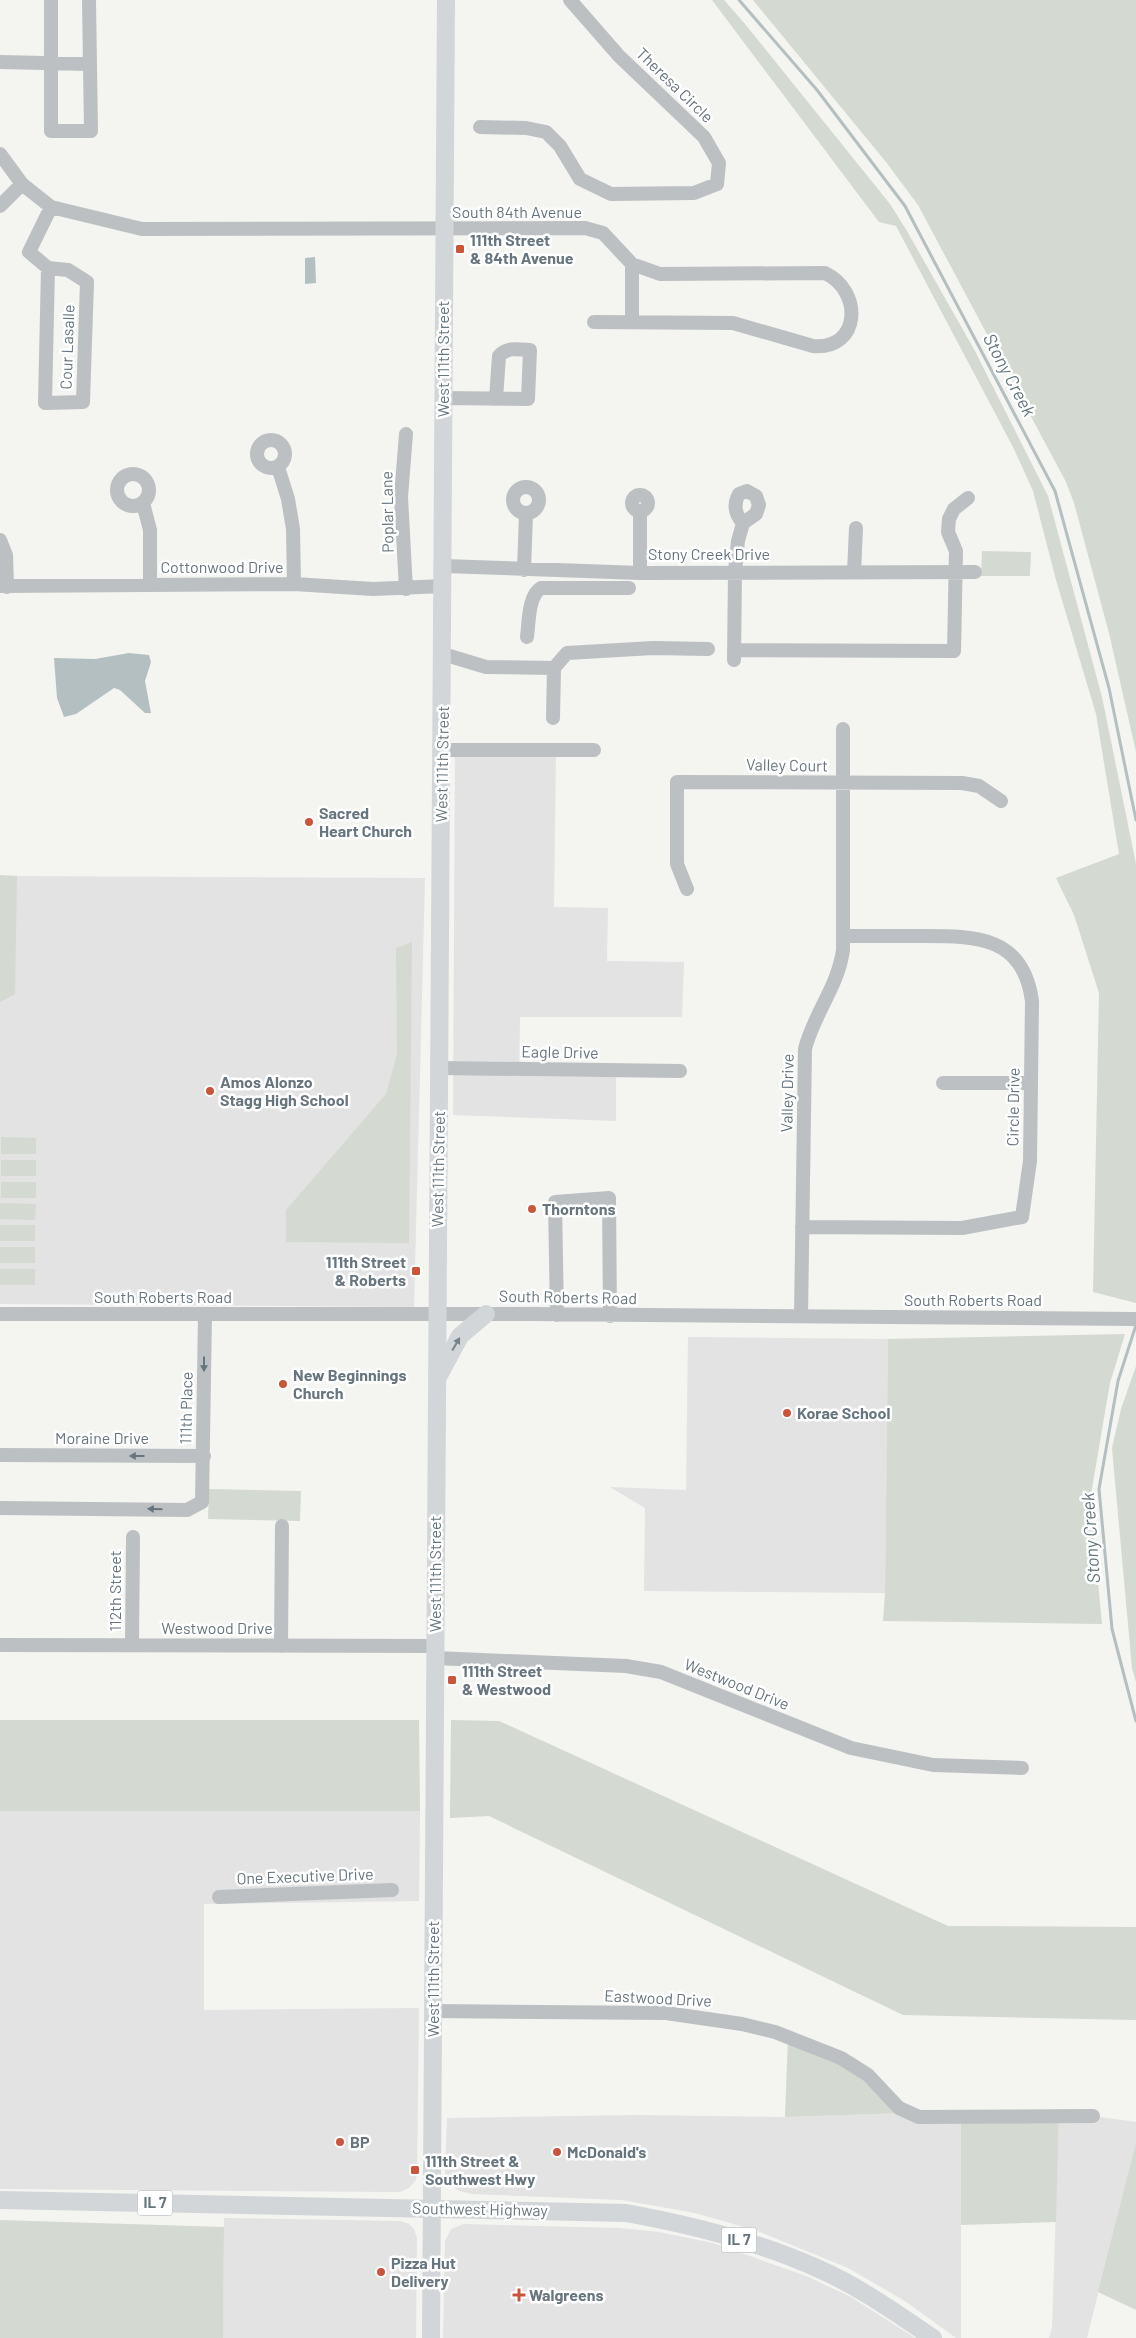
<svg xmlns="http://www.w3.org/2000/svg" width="1136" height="2338" font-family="Barlow,sans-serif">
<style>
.built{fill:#e2e3e2}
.green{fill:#d4d9d1}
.water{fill:#b4bfc2}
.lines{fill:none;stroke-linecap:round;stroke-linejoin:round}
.stream{stroke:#b4bfc2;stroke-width:3}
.minor{stroke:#bcc0c2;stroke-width:14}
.major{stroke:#d2d6d9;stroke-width:18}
.oneway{fill:#77848c}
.oneway2{fill:#67757e}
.poi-dot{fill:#cb553a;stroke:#fff;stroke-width:2}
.labels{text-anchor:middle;stroke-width:5;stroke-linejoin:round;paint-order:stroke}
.shield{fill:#fff;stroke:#959ea5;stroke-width:1}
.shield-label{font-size:15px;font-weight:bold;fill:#67757e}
.street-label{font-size:16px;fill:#67757e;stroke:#fff}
.poi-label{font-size:16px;font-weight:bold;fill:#67757e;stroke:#fff;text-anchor:start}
.water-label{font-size:18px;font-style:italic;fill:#63767b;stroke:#fff}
</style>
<rect width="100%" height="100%" fill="#f4f4f1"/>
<path class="built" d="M455 750H556L554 907 608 908 607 961 684 962 682 1017H520L519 1076 616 1077V1121L453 1115Z
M0 876 425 878 414 1307 0 1304Z
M688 1337 888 1339 885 1593 644 1591 645 1508 610 1487 686 1490Z
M0 1811H420L419 1901 204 1904V2010L419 2008 417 2173 416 2180 409 2188 400 2192 0 2189Z
M906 2113 961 2116V2338H956L905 2301 848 2268 758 2231 695 2213 622 2200 472 2194 459 2191 449 2184 445 2174 447 2118 636 2115 785 2117Z
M1059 2116H1093L1136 2122V2142L1087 2338H1049L1052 2328Z
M224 2218 400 2221 409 2224 414 2229 417 2238 416 2338H223Z
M464 2224 619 2228 659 2232 713 2243 806 2276 851 2297 915 2338H443L445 2241 451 2229Z"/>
<path class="green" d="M712 0H724L745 24 890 204 907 231 975 351 1048 496 1102 697 1136 864V1303L1093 1292 1099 993 1074 915 1056 878 1119 854 1096 714 1056 580 1033 491 1013 447 896 226 879 222Z
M753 0H1136V752L1109 633 1074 503 1066 482 918 205 886 162Z
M982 551 1031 552 1030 576H981Z
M0 875 17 876 15 994 0 1002Z
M412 942 409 1243 286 1242V1210L386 1094 397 1054 396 948Z
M1 1137 36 1138V1154H1Z
M1 1160H36V1176H1Z
M1 1182H36V1198H1Z
M0 1203 36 1204 35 1220 0 1219Z
M0 1225H35V1241H0Z
M0 1247H35V1263H0Z
M0 1269H35V1285H0Z
M1125 1334 1110 1383 1090 1500 1102 1624 883 1621 885 1593 888 1339Z
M1136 1366V1682L1132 1668 1112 1448 1121 1409Z
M209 1489 301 1491 300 1521 208 1519Z
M0 1720H419L420 1811H0Z
M451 1720 499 1721 948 1926 1136 1927V2020L903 2015 489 1816 450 1818Z
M788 2037 841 2058 906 2113 785 2117Z
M961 2116H1059L1056 2222 961 2225Z
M1136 2142V2310L1098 2292Z
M0 2220 224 2227 223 2338H0Z"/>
<path class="water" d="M315 257 316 283 305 284V258Z
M129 653 149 655 151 662 145 681 151 713H145L120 690 114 688 76 714 64 717 57 698 54 658 95 659Z"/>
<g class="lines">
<path class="stream" d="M739 0 817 90 905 206 1055 491 1109 688 1136 820
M1136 1325 1118 1381 1099 1489 1112 1629 1136 1721"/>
<path class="minor" d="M51 0V131H91L89 0
M0 62 89 64
M480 127 526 128 546 132 560 146 580 179 611 194 694 193 717 184 719 163 704 137 619 56 570 0
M0 154 22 184 51 207 142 229 585 228 603 233 632 264 660 274 825 273C863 291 861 350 813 346L733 323 594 322
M0 206 22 184
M632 264V321
M48 268 68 270 87 282 83 402 45 403 48 268 29 252 51 207
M443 398 528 399 530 350C518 349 507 347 499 356L496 399
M406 434 401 497 406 589
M257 454a14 14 0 1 1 28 0a14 14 0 1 1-28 0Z
M278 467 288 499 293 529 294 584
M117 490a16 16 0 1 1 32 0a16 16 0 1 1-32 0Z
M513 500a13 13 0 1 1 26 0a13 13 0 1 1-26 0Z
M632 503a8 8 0 1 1 16 0a8 8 0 1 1-16 0Z
M143 503 150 530V584
M640 511V573
M0 540 6 555 7 587
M444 566 640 573 975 572
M524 570 526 513
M854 572 856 528
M0 586 294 584 373 589 444 586
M527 637C529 623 528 596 541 588H629
M734 650 954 651 956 551 948 532 949 519 954 509 968 498
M443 654 486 667 554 668 567 653 653 648 708 649
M734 660 735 571 738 541 743 523 756 514 759 505 756 496 747 491 739 494C733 505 735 514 743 523
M553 718 554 668
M442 750H594
M687 889 677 864V782L962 783 979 786 1001 801
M439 1068 680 1071
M943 1083H1031
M802 1227 962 1228 1022 1217 1030 1161 1032 1001C1023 936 976 936 923 936 896 936 869 936 843 936
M0 1314H530L1136 1319
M557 1315 555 1202 609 1198 610 1316
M801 1316 805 1049C814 1013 838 987 843 950V729
M0 1455 204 1456
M0 1508 187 1510 202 1502 205 1315
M0 1645 435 1646
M132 1645 133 1537
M281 1646 282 1526
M435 1658 626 1666 661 1672 851 1748 933 1765 1022 1768
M219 1897 392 1890
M433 2011 666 2013 742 2024 775 2032 841 2058 868 2075 899 2108 919 2117 1093 2116"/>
<path class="major" d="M437 1379 460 1336 486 1314
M0 2200 626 2213C692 2225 758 2241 819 2269 860 2287 896 2313 933 2338
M431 2338 446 0"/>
</g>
<defs><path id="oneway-solid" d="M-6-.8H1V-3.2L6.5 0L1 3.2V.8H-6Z" transform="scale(1.25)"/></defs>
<use class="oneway" href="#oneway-solid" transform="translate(456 1344) rotate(-60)"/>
<g class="oneway2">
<use href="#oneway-solid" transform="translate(204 1364) rotate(90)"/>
<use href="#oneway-solid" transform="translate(137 1456) rotate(-180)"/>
<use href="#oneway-solid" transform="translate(155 1509) rotate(-179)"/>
</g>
<g class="poi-dot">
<rect x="455" y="244" width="10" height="10" rx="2.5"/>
<circle cx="309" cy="822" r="5"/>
<circle cx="210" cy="1091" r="5"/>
<circle cx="532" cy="1209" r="5"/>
<rect x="411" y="1266" width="10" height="10" rx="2.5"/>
<circle cx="283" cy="1384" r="5"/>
<circle cx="787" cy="1413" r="5"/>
<rect x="447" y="1675" width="10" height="10" rx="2.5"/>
<circle cx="340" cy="2142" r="5"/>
<circle cx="557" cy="2152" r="5"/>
<rect x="410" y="2165" width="10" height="10" rx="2.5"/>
<circle cx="381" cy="2272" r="5"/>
<path d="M516.5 2287.5h5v5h5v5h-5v5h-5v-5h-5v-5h5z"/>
</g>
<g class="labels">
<g class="shield">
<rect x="137.5" y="2190.5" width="35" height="25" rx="4"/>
<rect x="721.5" y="2227.5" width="35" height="25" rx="4"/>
</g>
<g class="shield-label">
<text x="155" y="2208">IL 7</text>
<text x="739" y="2245">IL 7</text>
</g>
<g class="street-label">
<text transform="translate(675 85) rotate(44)" y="6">Theresa Circle</text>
<text x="517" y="218">South 84th Avenue</text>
<text transform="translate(67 347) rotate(-88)" y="6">Cour Lasalle</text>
<text transform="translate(443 359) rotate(-90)" y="6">West 111th Street</text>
<text transform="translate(387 512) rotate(-91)" y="6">Poplar Lane</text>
<text x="709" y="560">Stony Creek Drive</text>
<text x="222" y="573">Cottonwood Drive</text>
<text transform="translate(442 764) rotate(-89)" y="6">West 111th Street</text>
<text transform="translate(787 765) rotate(1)" y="6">Valley Court</text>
<text transform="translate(560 1052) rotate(1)" y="6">Eagle Drive</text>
<text transform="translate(787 1093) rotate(-89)" y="6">Valley Drive</text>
<text transform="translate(1013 1107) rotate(-89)" y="6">Circle Drive</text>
<text transform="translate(438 1169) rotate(-89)" y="6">West 111th Street</text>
<text x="163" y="1303">South Roberts Road</text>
<text transform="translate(568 1297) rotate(1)" y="6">South Roberts Road</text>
<text x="973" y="1306">South Roberts Road</text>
<text transform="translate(186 1408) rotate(-89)" y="6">111th Place</text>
<text x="102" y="1444">Moraine Drive</text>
<text transform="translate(435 1574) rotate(-90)" y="6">West 111th Street</text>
<text transform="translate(115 1591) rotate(-90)" y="6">112th Street</text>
<text x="217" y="1634">Westwood Drive</text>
<text transform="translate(737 1684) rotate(22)" y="6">Westwood Drive</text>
<text transform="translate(305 1876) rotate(-2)" y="6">One Executive Drive</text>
<text transform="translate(433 1979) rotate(-90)" y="6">West 111th Street</text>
<text transform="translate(658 1998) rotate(3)" y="6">Eastwood Drive</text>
<text transform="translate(480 2209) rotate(1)" y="6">Southwest Highway</text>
</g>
<g class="poi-label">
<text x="470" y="246">111th Street<tspan x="470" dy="18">&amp; 84th Avenue</tspan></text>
<text x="319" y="819">Sacred<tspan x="319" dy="18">Heart Church</tspan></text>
<text x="220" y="1088">Amos Alonzo<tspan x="220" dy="18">Stagg High School</tspan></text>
<text x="542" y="1215">Thorntons</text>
<text x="406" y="1268" text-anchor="end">111th Street<tspan x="406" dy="18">&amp; Roberts</tspan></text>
<text x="293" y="1381">New Beginnings<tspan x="293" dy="18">Church</tspan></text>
<text x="797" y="1419">Korae School</text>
<text x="462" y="1677">111th Street<tspan x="462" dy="18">&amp; Westwood</tspan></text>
<text x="350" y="2148">BP</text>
<text x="567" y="2158">McDonald's</text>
<text x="425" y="2167">111th Street &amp;<tspan x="425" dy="18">Southwest Hwy</tspan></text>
<text x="391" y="2269">Pizza Hut<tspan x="391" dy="18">Delivery</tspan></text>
<text x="529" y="2301">Walgreens</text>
</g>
<g class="water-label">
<text transform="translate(1009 375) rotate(62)" y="6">Stony Creek</text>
<text transform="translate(1091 1538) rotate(-94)" y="6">Stony Creek</text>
</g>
</g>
</svg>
